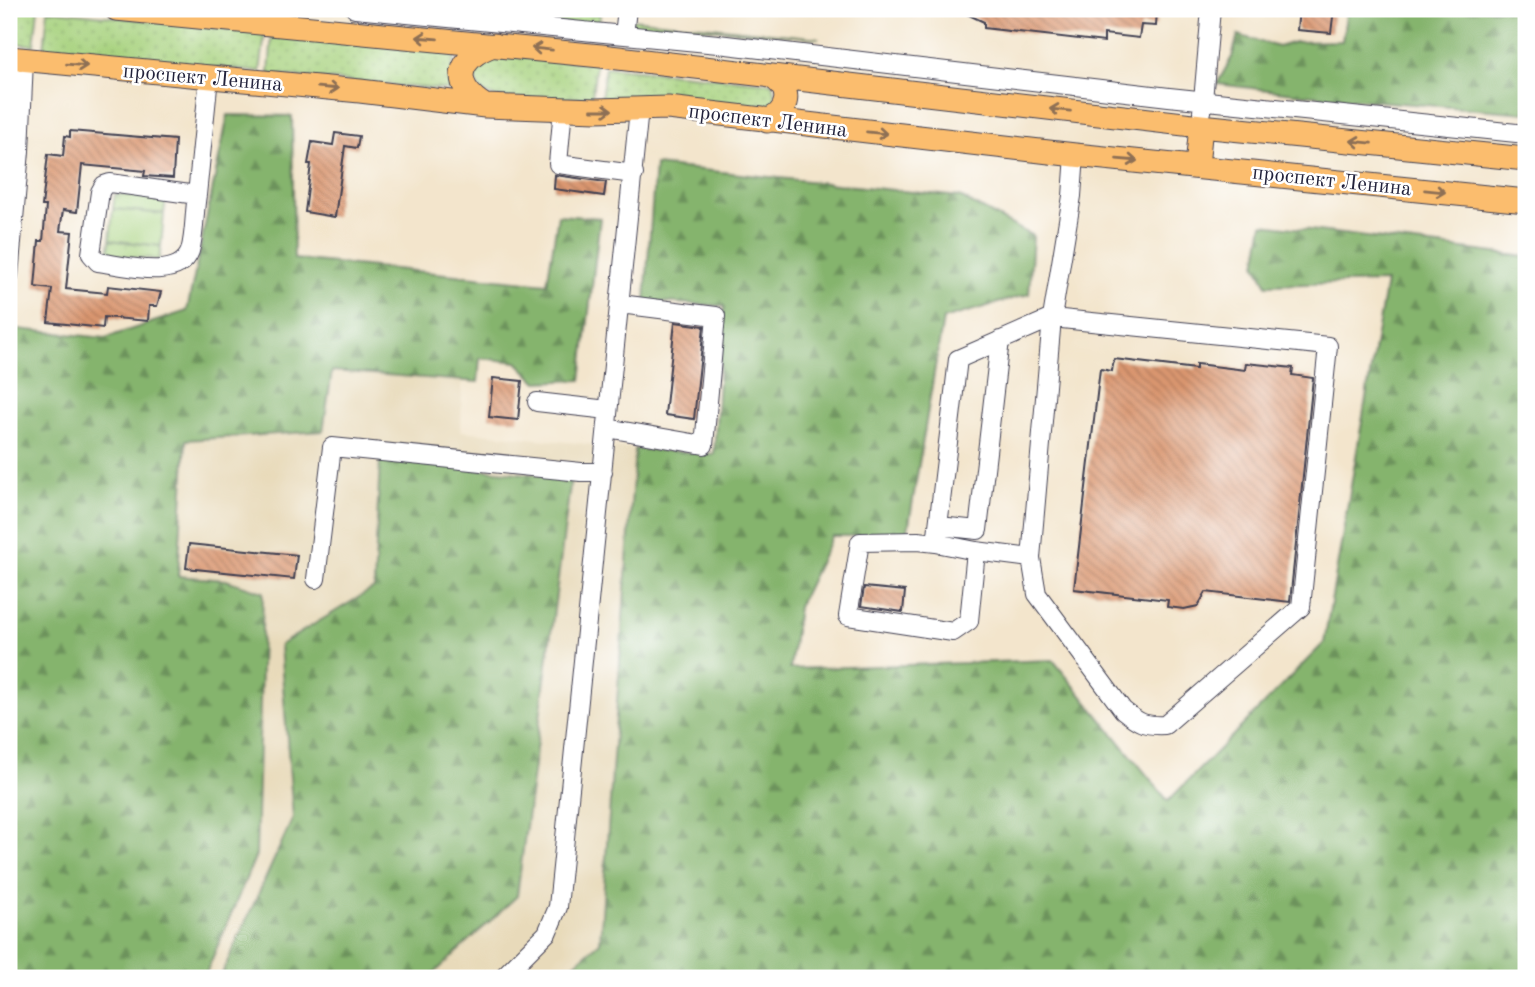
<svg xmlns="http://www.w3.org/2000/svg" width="1535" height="987" font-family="'Old Standard TT',serif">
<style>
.built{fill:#e8daba}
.grass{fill:url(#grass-dots);stroke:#647a5c;stroke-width:2}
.forest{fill:url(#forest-firs);stroke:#546b54;stroke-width:2}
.park{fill:url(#park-crowns);stroke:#647a5c;stroke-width:2}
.pitch{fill:#a7d27e;stroke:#647a5c;stroke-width:2}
.building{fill:url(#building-back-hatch)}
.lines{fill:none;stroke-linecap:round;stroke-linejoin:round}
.minor-casing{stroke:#413f51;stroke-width:20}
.major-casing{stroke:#413f51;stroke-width:25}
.minor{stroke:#fff;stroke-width:18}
.major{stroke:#fbbd6e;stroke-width:23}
.oneway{stroke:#8e7054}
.labels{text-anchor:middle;stroke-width:5;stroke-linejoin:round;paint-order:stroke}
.street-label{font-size:21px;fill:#22223b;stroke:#fff}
</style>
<defs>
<pattern id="grass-dots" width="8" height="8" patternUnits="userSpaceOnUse" patternTransform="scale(1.75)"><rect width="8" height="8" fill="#a7d27e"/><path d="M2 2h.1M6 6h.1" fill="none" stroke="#8fb46e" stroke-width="1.8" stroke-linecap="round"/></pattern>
<pattern id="forest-firs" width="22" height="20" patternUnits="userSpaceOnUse" patternTransform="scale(1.75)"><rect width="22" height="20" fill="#85b46d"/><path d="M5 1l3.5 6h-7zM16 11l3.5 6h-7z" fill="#6c925b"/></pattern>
<pattern id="park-crowns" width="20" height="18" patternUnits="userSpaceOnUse" patternTransform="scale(1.75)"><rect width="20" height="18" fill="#a7d27e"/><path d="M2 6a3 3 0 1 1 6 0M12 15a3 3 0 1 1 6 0" fill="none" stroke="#8fb46e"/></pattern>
<pattern id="building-back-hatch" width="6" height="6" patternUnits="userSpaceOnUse" patternTransform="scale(1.75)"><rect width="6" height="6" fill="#da966f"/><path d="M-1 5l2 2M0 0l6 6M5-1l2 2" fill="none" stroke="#b07a5c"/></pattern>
</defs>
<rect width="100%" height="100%" fill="#fff"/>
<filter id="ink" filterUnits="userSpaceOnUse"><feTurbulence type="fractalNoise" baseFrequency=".0143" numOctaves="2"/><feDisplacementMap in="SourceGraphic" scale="14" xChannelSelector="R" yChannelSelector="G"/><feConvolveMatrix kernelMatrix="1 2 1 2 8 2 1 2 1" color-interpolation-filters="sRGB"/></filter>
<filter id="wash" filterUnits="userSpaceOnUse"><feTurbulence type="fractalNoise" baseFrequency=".00686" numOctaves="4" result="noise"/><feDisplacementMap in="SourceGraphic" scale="28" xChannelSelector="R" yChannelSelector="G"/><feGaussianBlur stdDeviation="1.57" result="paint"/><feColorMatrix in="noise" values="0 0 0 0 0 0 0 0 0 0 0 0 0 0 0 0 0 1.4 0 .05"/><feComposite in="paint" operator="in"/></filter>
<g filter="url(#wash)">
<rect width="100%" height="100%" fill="#f3e5cc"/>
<path class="built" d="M231 362 462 381 461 431 635 449 600 942 567 978H9V513Z"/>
<path class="grass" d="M9 9H38L34 45 9 43Z
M435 9H552L600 14 599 27Z
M48 10 265 33 260 72 44 50Z
M631 19 819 38 661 25 654 34 634 31Z
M272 33 458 53C449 67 450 77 457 91L269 74Z
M487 54 596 63 592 97C569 98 506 103 487 94 479 91 473 79 475 71 475 65 483 59 487 54Z
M605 67 772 83 776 100 765 109 601 100Z"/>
<path class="forest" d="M1347 9H1526V113L1337 98 1217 84 1232 57 1238 35 1278 47 1295 42 1342 41Z
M228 115 292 116 294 259 547 284 558 215 600 218 581 380 537 382 517 362 480 358 478 382 332 371 323 431 186 440 178 576 226 580 263 592 256 855 204 978H9V328L105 338 187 311Z
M655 165 960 197 1033 236 1029 294 943 319 907 536H832L798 607 790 669 1053 660 1168 801 1324 643 1386 282 1267 285 1256 265 1263 224 1526 257V978H558L600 942 635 449 714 454 724 306 645 301Z
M380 460 571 478 517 896 429 978H220L293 818 280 645 374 588Z"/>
<path class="park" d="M115 194 166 199 164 214 113 209Z
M110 240 161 246 159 260 108 254Z"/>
<path class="pitch" d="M113 209 164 214 161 246 110 240Z"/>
<g id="blocks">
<path class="building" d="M956 9H1069L1124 13V9H1157L1156 26 1141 25 1139 38 1104 34V42L984 28V22Z
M1299 9H1334L1331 33 1297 30Z
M70 131 175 140 173 178 144 176 145 171 82 165 77 212 63 210 60 231 72 232 66 289 107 293 108 286 161 292 157 306H149L148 321 104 317 103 328 48 322 52 289 35 287 39 241H43L46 206H42L48 154 63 156 65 136 70 137Z
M335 133 359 136 357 148 345 146 335 217 305 212 311 164H308L312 142 333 145Z
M555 175 606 182 604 196 554 189Z
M675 322 704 326 694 419 665 415Z
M1114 359 1196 369V364L1245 370 1246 363 1293 368 1292 375 1313 378 1290 602 1206 592 1198 606 1184 609 1167 607 1168 600 1074 589 1100 369 1112 371Z
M493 378 522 381 518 420 489 417Z
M189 544 297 555 294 579 186 568Z
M864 587 905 591 903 612 861 606Z"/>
</g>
</g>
<g filter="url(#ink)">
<use href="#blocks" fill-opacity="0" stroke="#413f51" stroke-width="2"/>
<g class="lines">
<defs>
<path id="minor" d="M355 9 718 44 1169 97 1526 134
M624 35 627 9
M563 108 558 164 634 174
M1202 112 1211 9
M197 195C194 212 195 234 190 251 179 282 122 265 98 262L91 254 100 192 104 185 110 183 197 195 209 77
M9 276 20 151 24 60
M537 402 608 410
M607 428 704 445 716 316 620 304
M939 526 978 530 1000 340
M936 543 918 541 860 542 848 616 953 632 969 621 976 551
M1031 558 976 551 936 543 958 359 1052 318 1328 346 1301 607 1165 725C1144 726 1139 723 1123 710L1037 594 1031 558 1052 318 1072 196 1075 155
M316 579 332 447 581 472H603
M502 978 547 933 558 907 639 109"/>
<path id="major" d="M116 9 601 56 1201 126 1526 159
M9 58 360 91 485 106 596 110 668 108 1075 155 1526 201
M485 106C449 84 458 57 494 45
M767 121C789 112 793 89 772 77
M1197 166 1201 126"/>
</defs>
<use href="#minor" class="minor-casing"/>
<use href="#major" class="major-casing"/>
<use href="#minor" class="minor"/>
<use href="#major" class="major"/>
</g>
<defs><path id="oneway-shaft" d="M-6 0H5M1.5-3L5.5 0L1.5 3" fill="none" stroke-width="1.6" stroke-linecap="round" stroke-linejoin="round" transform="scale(1.75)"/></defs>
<g class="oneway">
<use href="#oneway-shaft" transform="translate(427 38) rotate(-175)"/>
<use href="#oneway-shaft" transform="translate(542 49) rotate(-174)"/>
<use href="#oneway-shaft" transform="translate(77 65) rotate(5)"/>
<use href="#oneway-shaft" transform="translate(328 88) rotate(5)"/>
<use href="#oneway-shaft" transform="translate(602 110)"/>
<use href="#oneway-shaft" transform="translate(1060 110) rotate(-174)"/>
<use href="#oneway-shaft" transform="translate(877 133) rotate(6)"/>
<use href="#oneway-shaft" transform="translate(1361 142) rotate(-174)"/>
<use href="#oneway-shaft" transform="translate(1127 160) rotate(5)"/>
<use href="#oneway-shaft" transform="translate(1435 191) rotate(6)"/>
</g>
</g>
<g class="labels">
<g class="street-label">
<text transform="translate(203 77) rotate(5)" y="7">проспект Ленина</text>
<text transform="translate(768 120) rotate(7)" y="7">проспект Ленина</text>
<text transform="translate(1332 180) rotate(6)" y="7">проспект Ленина</text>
</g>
</g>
<rect width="1535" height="987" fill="none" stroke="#fff" stroke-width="35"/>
</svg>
